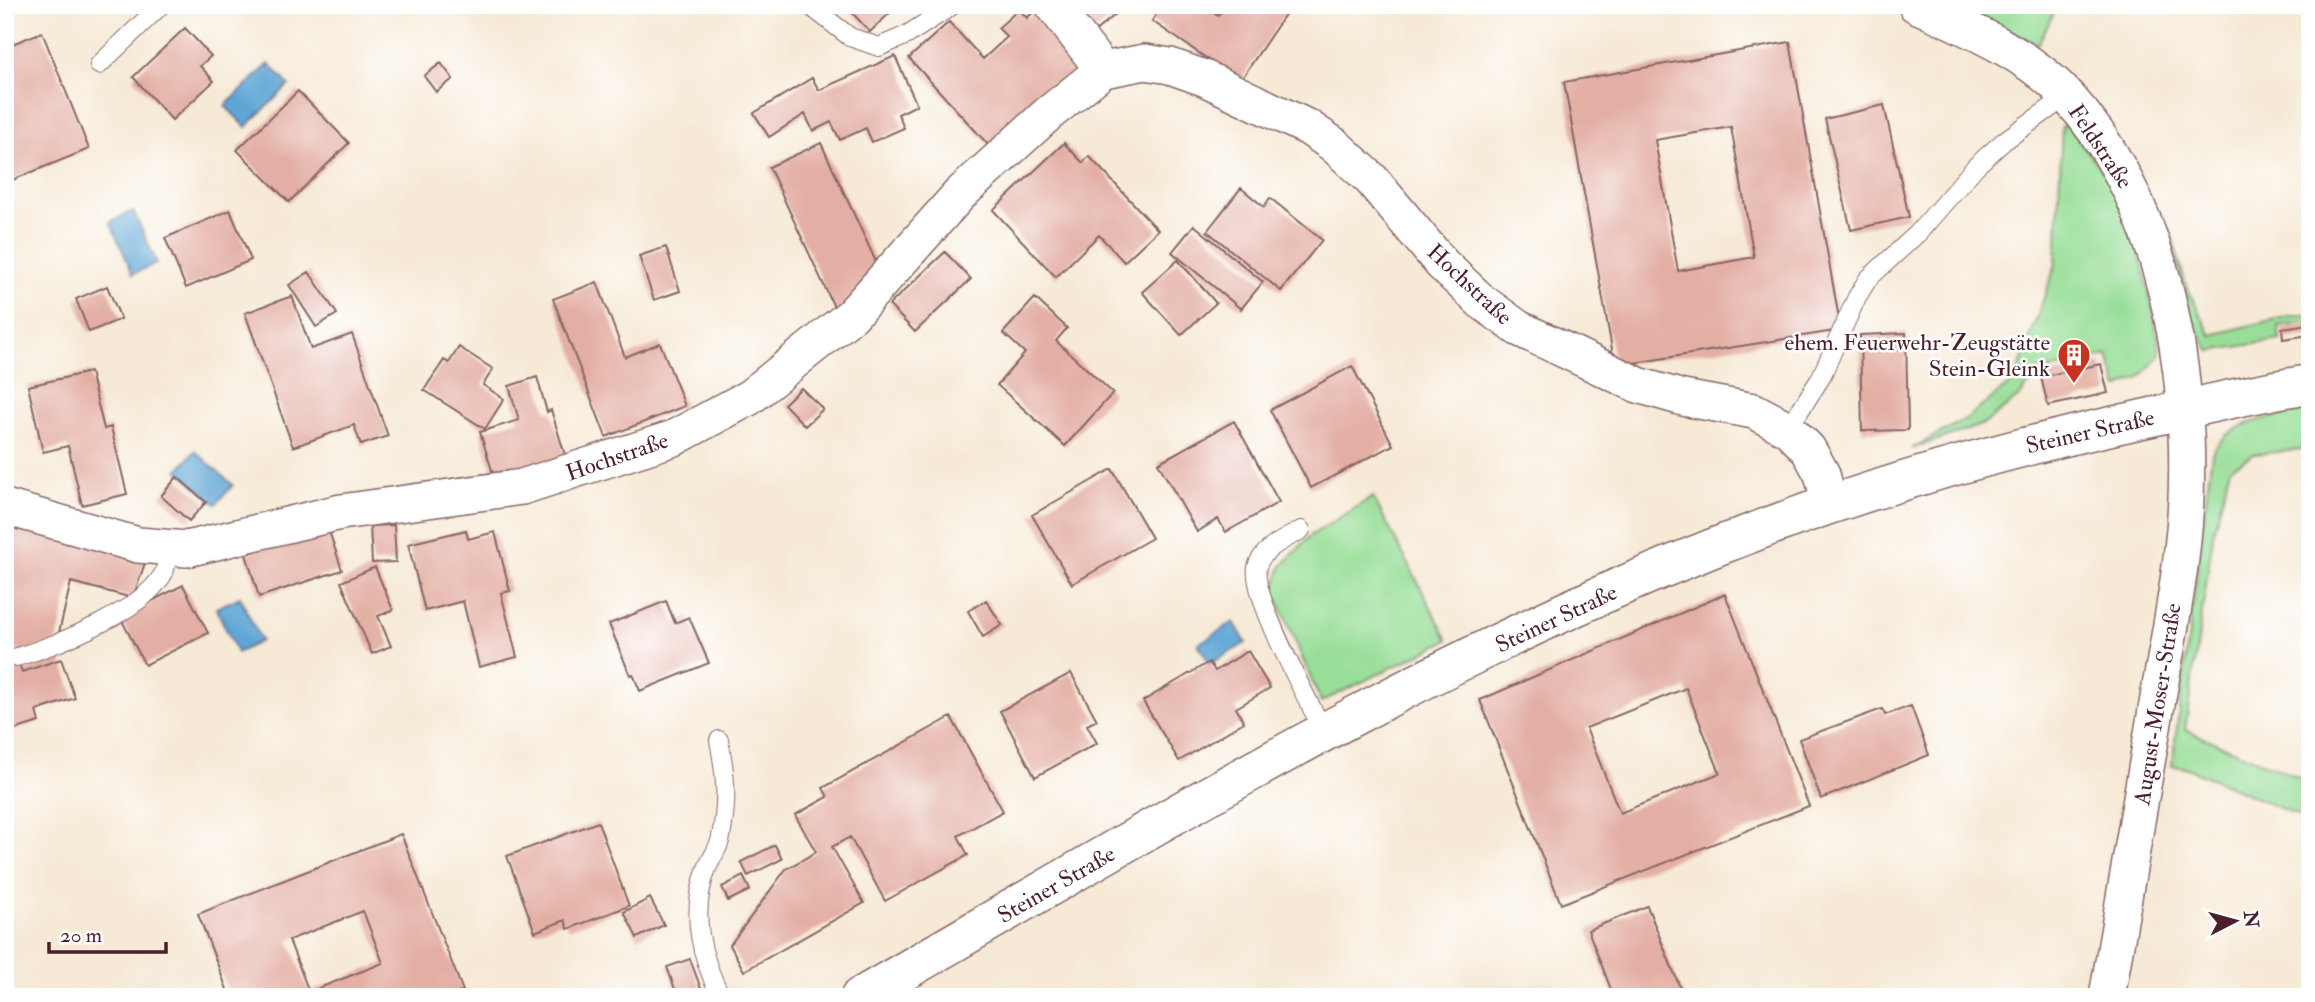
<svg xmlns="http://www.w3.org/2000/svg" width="2315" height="1002" font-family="'IM FELL Double Pica',serif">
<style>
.green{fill:#98de98;stroke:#717e62;stroke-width:2}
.water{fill:#5fa6d5;stroke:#546280;stroke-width:2}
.building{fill:#e3aea3;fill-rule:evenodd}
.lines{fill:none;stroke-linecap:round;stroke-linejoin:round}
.lane-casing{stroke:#866666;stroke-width:20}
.street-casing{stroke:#866666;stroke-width:38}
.secondary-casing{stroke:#866666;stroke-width:41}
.lane{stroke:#fff;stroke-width:18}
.street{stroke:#fff;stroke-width:35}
.secondary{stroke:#fff;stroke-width:38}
.labels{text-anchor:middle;stroke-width:5;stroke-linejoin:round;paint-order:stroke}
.street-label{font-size:23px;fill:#4a1f2b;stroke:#fff}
.poi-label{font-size:23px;fill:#4a1f2b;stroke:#fff;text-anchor:end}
</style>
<rect width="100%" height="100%" fill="#fff"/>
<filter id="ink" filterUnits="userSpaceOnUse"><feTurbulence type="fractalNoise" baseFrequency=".0143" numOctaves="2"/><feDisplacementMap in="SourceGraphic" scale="14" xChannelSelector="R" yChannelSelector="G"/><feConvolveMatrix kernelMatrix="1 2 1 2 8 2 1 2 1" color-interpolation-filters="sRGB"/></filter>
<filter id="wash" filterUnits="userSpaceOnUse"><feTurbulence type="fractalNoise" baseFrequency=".00686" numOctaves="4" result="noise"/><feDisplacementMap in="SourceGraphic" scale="28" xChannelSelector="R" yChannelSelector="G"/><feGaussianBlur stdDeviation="1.57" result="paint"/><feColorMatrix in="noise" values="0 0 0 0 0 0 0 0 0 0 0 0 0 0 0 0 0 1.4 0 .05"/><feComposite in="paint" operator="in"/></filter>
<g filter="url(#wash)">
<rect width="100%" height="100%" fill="#f6e9d5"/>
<path class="green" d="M1954 5H2058L2038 44Z
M2062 126H2068C2089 154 2114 182 2127 215 2141 251 2156 317 2160 356L2140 377 2118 388 2108 355 2039 372 2020 396 1984 424 1911 449 1966 419 2015 380 2056 264Z
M2170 229 2187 288 2211 335 2293 315H2310V321L2278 326 2280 340 2210 351C2186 317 2180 269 2170 229Z
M2310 411V449L2255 454 2230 468 2214 529 2185 730 2310 782V821L2185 767 2172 766 2212 453C2231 418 2274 418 2310 411Z
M1373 497 1448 640 1321 702 1274 591 1281 567 1310 536Z"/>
<path class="water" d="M269 64 289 85 246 127 225 106Z
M133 211 157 263 133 274 110 222Z
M195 451 233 485 216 504 178 470Z
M240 597 261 641 237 653 216 608Z
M1234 622 1246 643 1210 664 1198 644Z"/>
<g id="blocks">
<path class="building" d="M845 5H898L870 32Z
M1073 5H1127L1094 32Z
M1162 5H1204L1218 15 1225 5 1290 7 1240 81 1152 21Z
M1040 6 1089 59 992 149 909 58 949 22 983 59 1007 37 998 28 1019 9 1027 18Z
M185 28 211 56 200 66 214 81 172 120 133 77Z
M42 32 89 149 5 183V47Z
M1790 42 1841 330 1615 366 1564 82ZM1731 127 1754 257 1678 271 1655 140Z
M895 56 917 105 898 114 904 128 872 142 866 128 840 140 831 122 813 131 805 114 769 137 754 113 812 78 819 90Z
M441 63 453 79 436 92 424 76Z
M298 91 349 143 289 202 237 150Z
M1884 105 1909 217 1851 230 1825 119Z
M821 143 883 277 840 320 769 167Z
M1064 143 1083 163 1089 156 1158 230 1124 262 1099 235 1056 277 993 210Z
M1241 188 1264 207 1270 198 1322 240 1281 291 1207 231Z
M230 210 251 260 186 288 165 238Z
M1194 225 1263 282 1241 309 1172 252Z
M666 247 680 291 654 300 639 256Z
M945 252 971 279 915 332 889 305Z
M1178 260 1216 303 1181 335 1142 292Z
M309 272 337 314 316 327 289 285Z
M597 282 625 357 660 343 685 406 606 437 553 299Z
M107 286 121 319 89 332 76 299Z
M292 296 311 349 352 334 388 436 361 445 354 425 293 447 245 313Z
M1035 298 1067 328 1056 341 1113 393 1065 446 997 385 1025 353 1003 333Z
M2310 324V335L2283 339 2282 328Z
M1906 333 1908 430 1862 431 1860 335Z
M459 347 493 369 483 385 504 399 485 429 424 390 444 360 449 363Z
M2101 364 2108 393 2048 406 2041 377Z
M1352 366 1393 445 1311 488 1270 410Z
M90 372 104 429 111 427 127 494 82 505 68 446 43 452 28 386Z
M537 377 547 412 551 410 566 458 495 480 480 432 519 420 509 386Z
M801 388 823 409 805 426 784 404Z
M1234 421 1279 502 1226 532 1218 519 1197 532 1158 463Z
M1112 469 1152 538 1072 584 1032 515Z
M177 477 206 502 189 521 161 496Z
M5 514 148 554 133 598 71 582 57 641 23 652 5 646Z
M394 525 396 562 372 563 370 526Z
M328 528 342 570 259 597 246 554Z
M466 530 468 539 495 532 510 591 501 593 517 657 479 667 463 601 425 611 408 544Z
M375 567 393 610 378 616 391 646 372 654 341 582Z
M183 585 208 633 145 665 120 617Z
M1725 594 1809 806 1561 904 1480 700ZM1686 688 1720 773 1620 813 1586 728Z
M986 600 1002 625 983 637 968 611Z
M666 601 675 623 689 617 709 663 640 691 633 674 630 675 609 624Z
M1248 651 1270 688 1236 708 1244 722 1179 761 1143 701 1209 662 1215 671Z
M61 659 75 698 36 711 39 722 5 733V668L19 664 22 672Z
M1071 673 1097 720 1087 725 1097 743 1035 777 1000 711Z
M1911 706 1929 755 1821 799 1799 739 1882 709 1885 715Z
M951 717 1003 811 958 836 968 855 885 901 850 837 832 847 864 903 744 971 730 945 786 869 816 852 795 815 828 797 823 788Z
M598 822 629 906 568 929 565 920 535 932 507 856Z
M401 834 463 991 448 997H230L198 914ZM363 911 383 963 309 992 289 940Z
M775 845 782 859 748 876 741 862Z
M743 876 750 890 728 901 722 887Z
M650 898 664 925 637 938 624 912Z
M1647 906 1684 997H1614L1588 930Z
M690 959 704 997H678L667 967Z"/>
</g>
</g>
<g filter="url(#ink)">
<use href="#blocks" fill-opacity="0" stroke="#866666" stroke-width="2"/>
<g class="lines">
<defs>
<path id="lane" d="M809 5 850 37 879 47 907 35 953 5
M99 65 161 5
M1788 429 1820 379 1857 297 1868 279 1918 233 1976 166 2004 141 2067 96
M1301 530C1286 539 1262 548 1257 567 1251 596 1309 702 1324 732
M17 657C57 645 140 612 162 576 167 569 167 558 169 550
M719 740C726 777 728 799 721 837 719 849 710 859 706 871 690 915 701 957 721 997"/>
<path id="street" d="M1053 5 1103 70
M1916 5C1969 29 2028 53 2068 97 2172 211 2199 401 2182 550 2176 605 2164 661 2155 716 2139 809 2123 903 2107 997
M5 507 138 545 187 549 341 512 522 487 674 438 750 397 852 315 960 194 1048 114 1103 70 1145 62 1170 66 1204 78 1309 128 1334 145 1371 179 1442 264 1481 301 1518 328 1638 385 1683 398 1754 411 1788 429 1808 449 1822 474 1830 505"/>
<path id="secondary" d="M860 997C1149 830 1436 653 1749 534 1876 485 2006 449 2138 420 2196 407 2252 393 2310 384"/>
</defs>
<use href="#lane" class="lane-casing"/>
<use href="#street" class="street-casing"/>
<use href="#secondary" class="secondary-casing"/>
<use href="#lane" class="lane"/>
<use href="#street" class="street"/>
<use href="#secondary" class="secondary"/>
</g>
</g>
<defs>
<symbol id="building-pin" viewBox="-11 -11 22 30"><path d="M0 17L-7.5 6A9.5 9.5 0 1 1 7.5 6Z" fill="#c8321e" stroke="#fff"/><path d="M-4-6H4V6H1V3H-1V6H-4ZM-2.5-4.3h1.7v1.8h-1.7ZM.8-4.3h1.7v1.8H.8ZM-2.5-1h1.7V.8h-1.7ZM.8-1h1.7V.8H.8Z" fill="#fff"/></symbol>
</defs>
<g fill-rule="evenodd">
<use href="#building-pin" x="2055" y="336" width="38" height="52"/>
</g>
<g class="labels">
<g class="street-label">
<text transform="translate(2101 146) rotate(56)" y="8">Feldstraße</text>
<text transform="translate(1470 284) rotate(43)" y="8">Hochstraße</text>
<text transform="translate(2090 431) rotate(-13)" y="8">Steiner Straße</text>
<text transform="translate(617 456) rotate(-19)" y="8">Hochstraße</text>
<text transform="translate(1556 618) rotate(-25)" y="8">Steiner Straße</text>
<text transform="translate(2157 704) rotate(-81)" y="8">August-Moser-Straße</text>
<text transform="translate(1056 884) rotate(-30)" y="8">Steiner Straße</text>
</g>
<g class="poi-label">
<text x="2050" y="350">ehem. Feuerwehr-Zeugstätte<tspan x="2050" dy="26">Stein-Gleink</tspan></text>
</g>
</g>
<rect width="2315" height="1002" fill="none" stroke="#fff" stroke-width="28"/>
<g transform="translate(2235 921) rotate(84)" stroke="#ffffff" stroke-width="5" paint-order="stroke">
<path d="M0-5L12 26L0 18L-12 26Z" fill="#4a1f2b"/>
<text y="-10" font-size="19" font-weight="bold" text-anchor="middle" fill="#4a1f2b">N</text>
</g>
<path d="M49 942v10h117v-10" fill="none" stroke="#4a1f2b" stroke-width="3.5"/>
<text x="60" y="942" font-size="21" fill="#4a1f2b" stroke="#ffffff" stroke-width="5" paint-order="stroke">20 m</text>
</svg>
